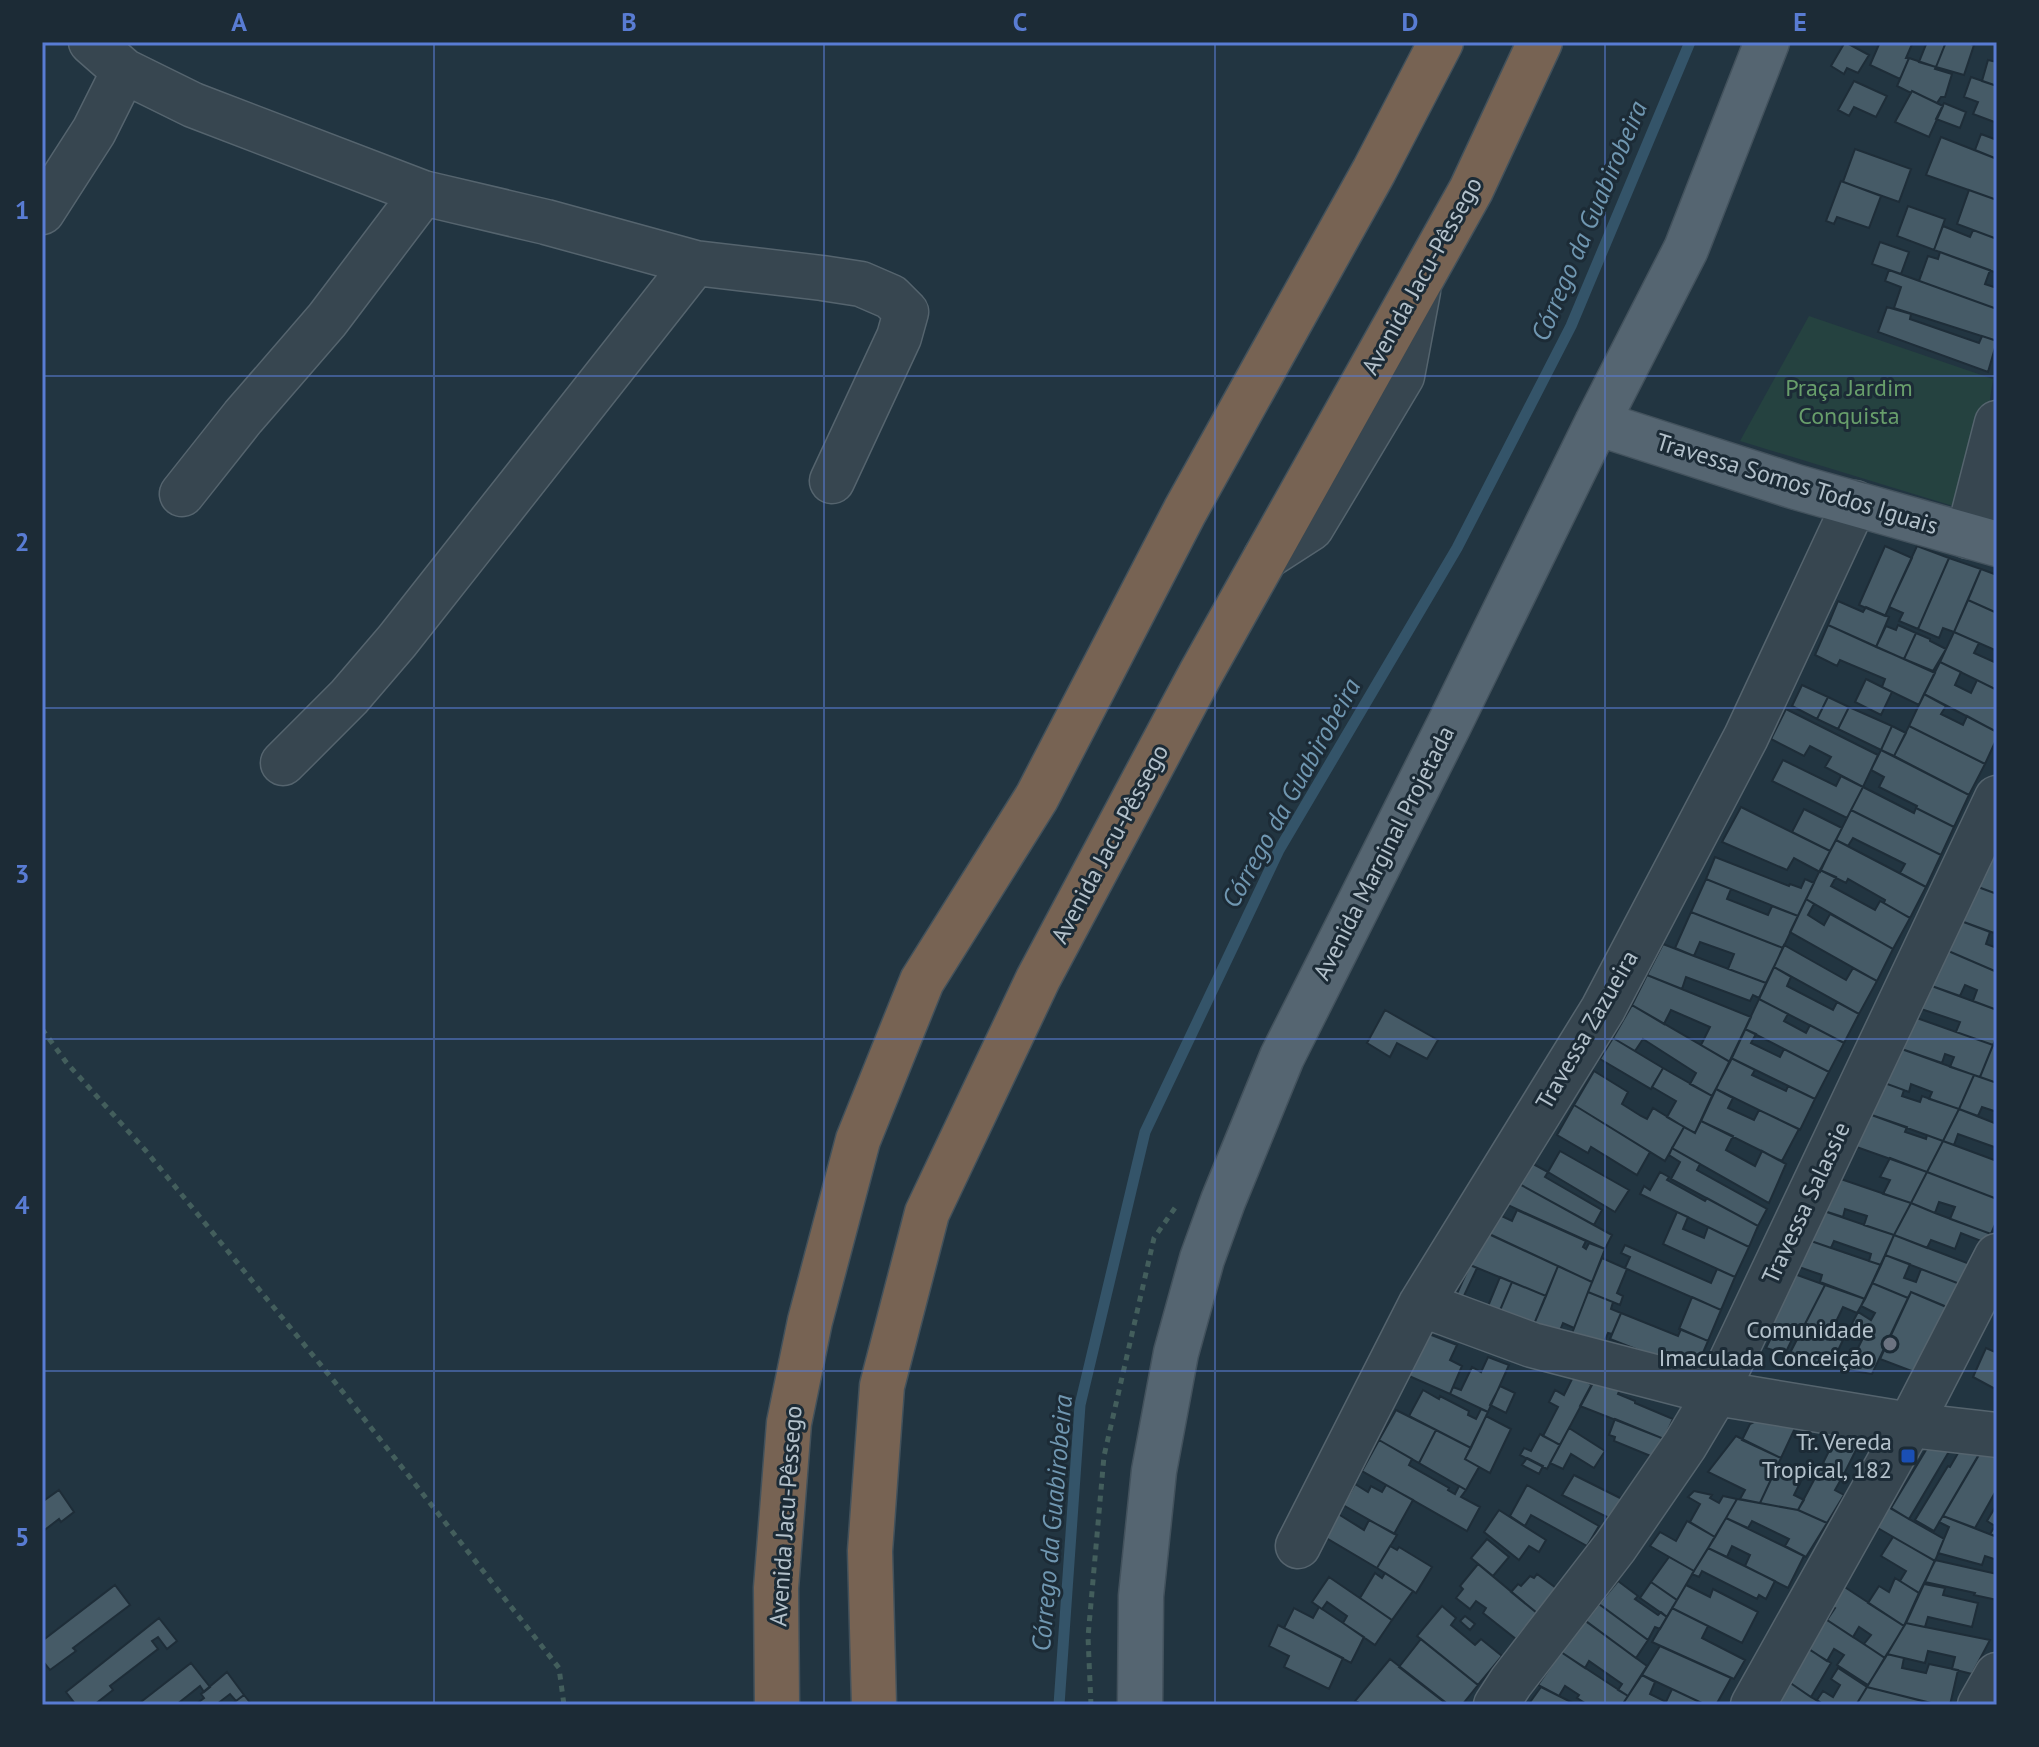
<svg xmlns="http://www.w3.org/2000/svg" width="2039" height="1747" font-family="'PT Sans',sans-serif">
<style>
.green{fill:#254240}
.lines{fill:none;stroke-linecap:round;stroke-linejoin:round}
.stream{stroke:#345469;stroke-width:11}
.building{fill:#465b67;stroke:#1e2d38;stroke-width:2}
.minor-casing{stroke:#55646e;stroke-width:47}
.major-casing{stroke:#43525d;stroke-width:47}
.highway-casing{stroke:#42515b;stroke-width:47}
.path{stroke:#435e5c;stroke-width:5;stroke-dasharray:6 6;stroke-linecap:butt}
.minor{stroke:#374650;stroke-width:44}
.major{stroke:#556571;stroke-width:44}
.highway{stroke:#776353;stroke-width:44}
.grid{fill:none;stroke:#597cd3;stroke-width:2;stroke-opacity:0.55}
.worship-dot{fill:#6b7280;stroke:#1c2b36;stroke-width:3}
.transit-dot{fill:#1a4fb4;stroke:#1c2b36;stroke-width:3}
.labels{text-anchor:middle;stroke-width:6;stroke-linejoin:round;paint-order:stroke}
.street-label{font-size:24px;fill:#b3c1cb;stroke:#1c2b36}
.park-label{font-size:24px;fill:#689e6b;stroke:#1c2b36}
.poi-label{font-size:24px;fill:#b3c1cb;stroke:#1c2b36;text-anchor:end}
.water-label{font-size:26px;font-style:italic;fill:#7097b1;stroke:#1c2b36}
.neatline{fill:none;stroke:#597cd3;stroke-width:3}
.grid-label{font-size:26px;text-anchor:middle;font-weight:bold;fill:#597cd3}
</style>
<rect width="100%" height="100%" fill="#223541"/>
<path class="green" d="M1809 316 1993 379 1974 508 1963 509 1740 441Z"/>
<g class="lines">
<path class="stream" d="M1059 1705 1080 1405 1145 1132 1279 850 1457 548 1571 326 1690 42"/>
</g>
<path class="building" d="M1845 42 1869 55 1858 73 1847 68 1844 74 1831 66Z
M1880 42H1913L1906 58H1909L1900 79 1870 65Z
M1927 42H1946L1936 67 1919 62Z
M1946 42H1966L1974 45 1964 75 1936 67Z
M1909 58 1936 67 1935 69 1952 74 1945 97H1941L1937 103 1912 91 1911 93 1897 86Z
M1988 60 1997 62V86L1982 81Z
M1971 77 1997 86V123L1973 114 1978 102 1964 97Z
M1854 81 1887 96 1876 117 1854 107 1849 116 1838 110Z
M1912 91 1943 106 1929 137 1895 122Z
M1944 103 1966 112 1960 128 1936 119Z
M1981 134 1997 140V159L1975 150Z
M1941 137 1997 159V200L1926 175Z
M1855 149 1911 169 1899 202 1843 182Z
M1841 181 1881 196 1869 228 1837 217 1834 224 1826 221Z
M1969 190 1997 200V239L1957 224Z
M1908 206 1945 219 1934 250 1897 236Z
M1943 226 1970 237 1973 230 1997 239V273L1934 250Z
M1880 242 1909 252 1901 274 1872 264Z
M1940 252 1990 270 1985 284 1997 288V309L1919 281 1928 256 1938 259Z
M1889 270 1997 309V341L1894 308 1901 287 1885 281Z
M1887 307 1911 314 1910 319 1979 343 1982 336 1997 341 1988 372 1878 332Z
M1885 546 1912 558 1885 616 1859 605Z
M1917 546 1949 558 1918 629 1899 621 1903 613 1889 607Z
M1949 558 1981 569 1954 632 1943 628 1939 638 1918 629Z
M1981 569 1997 575V613L1968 600Z
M1968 600 1997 613V651L1954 632Z
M1838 601 1863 612 1866 607 1889 617 1876 647 1828 625Z
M1828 625 1935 673 1919 705 1882 687 1885 679 1840 660 1837 666 1815 655Z
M1898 625 1916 633 1904 659 1876 647 1886 626 1896 630Z
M1954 632 1979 643 1974 653 1994 662 1997 655V690L1940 662Z
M1916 633 1930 639V641L1946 649 1933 671 1904 659Z
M1940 662 1961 672 1955 685 1971 693 1977 680 1997 690V732L1924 694Z
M1866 679 1892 692 1881 715 1855 702Z
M1802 685 1828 697 1817 719 1792 706Z
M1924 694 1946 706 1941 714 1963 725 1967 716 1997 732V738L1985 764 1909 726Z
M1828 697 1849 707 1838 729 1817 719Z
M1849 707 1892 726 1881 750 1838 729Z
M1786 709 1878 755 1863 787 1825 767 1831 757 1810 746 1804 756 1771 739Z
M1892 726 1906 733 1894 756 1881 750Z
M1909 726 1985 764 1969 795 1894 756Z
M1881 750 1969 795 1954 827 1916 808 1917 806 1879 787 1884 777 1871 770Z
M1783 760 1836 786 1841 776 1863 787 1847 818 1772 781Z
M1863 787 1914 813 1916 808 1954 827 1941 855 1851 810Z
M1741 807 1830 851 1820 872 1794 858 1787 870 1722 842Z
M1804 809 1842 828 1830 851 1792 832Z
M1851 810 1941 855 1926 887 1900 873 1905 864 1853 838 1848 846 1836 840Z
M1836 840 1926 887 1910 918 1884 903 1885 900 1848 879 1846 883 1820 870Z
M1994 855 1997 856V894L1978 887Z
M1715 857 1789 886 1790 884 1801 888 1805 879 1814 883 1798 916 1706 879Z
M1820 870 1836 877 1831 886 1875 910 1880 901 1910 918 1893 949 1806 899Z
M1706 879 1731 889 1727 899 1768 915 1772 906 1798 916 1783 948 1691 912Z
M1978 887 1997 894V924L1994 933 1961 921Z
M1806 899 1814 904 1808 915 1824 925 1830 914 1893 949 1877 981 1790 932Z
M1691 912 1783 948 1766 983 1728 969 1734 954 1700 942 1694 956 1675 948Z
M1961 921 1990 932 1986 944 1997 948V972L1946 950Z
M1663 944 1694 956 1766 983 1759 998 1753 995 1750 1001 1686 977 1682 989 1647 975Z
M1784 945 1846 980 1853 968 1877 981 1859 1014 1774 967Z
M1946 950 1997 972V1010L1973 1001 1977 990 1965 985 1960 996 1929 985Z
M1774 967 1791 977 1787 986 1833 1010 1837 1002 1859 1014 1844 1043 1759 999Z
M1647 975 1751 1017 1730 1062 1701 1045 1710 1027 1671 1010 1664 1024 1632 1005Z
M1929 985 1997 1010V1037L1993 1045 1956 1032 1960 1022 1918 1008Z
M1759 999 1788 1014 1784 1021 1806 1033 1810 1025 1844 1043 1829 1072 1745 1029Z
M1632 1005 1730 1062 1712 1096 1690 1084 1696 1073 1643 1039 1635 1051 1613 1038Z
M1385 1010 1438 1040 1427 1059 1397 1043 1390 1057 1367 1043Z
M1914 1017 1993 1045 1980 1077 1950 1067 1954 1057 1945 1054 1942 1063 1896 1047Z
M1745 1029 1756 1034 1751 1043 1780 1057 1784 1049 1829 1072 1815 1099 1731 1058Z
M1613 1038 1663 1068 1651 1089 1600 1059Z
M1993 1045 1997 1047V1083L1980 1077Z
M1896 1047 1974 1075 1959 1109 1929 1099 1932 1092 1911 1084 1909 1092 1879 1081Z
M1731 1058 1755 1070 1752 1075 1786 1091 1788 1086 1815 1099 1800 1130 1716 1089Z
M1663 1068 1712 1096 1695 1133 1667 1117 1676 1101 1652 1087Z
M1594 1071 1628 1092 1622 1104 1641 1116 1647 1119 1653 1108 1684 1127 1665 1161 1574 1105Z
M1974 1075 1997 1083V1112L1982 1107 1978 1116 1959 1109Z
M1879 1081 1904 1090 1902 1096 1920 1102 1922 1096 1959 1109 1943 1141 1863 1112Z
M1716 1089 1733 1098 1728 1108 1754 1120 1759 1110 1799 1129 1782 1161 1701 1121Z
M1574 1105 1650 1152 1637 1175 1591 1147 1588 1153 1557 1135Z
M1959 1109 1997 1124V1148L1958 1134 1954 1145 1943 1141Z
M1863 1112 1907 1127 1905 1132 1926 1139 1927 1135 1943 1141 1927 1172 1848 1144Z
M1701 1121 1733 1136 1726 1150 1755 1166 1762 1151 1786 1164 1769 1203 1672 1148 1684 1127 1695 1133Z
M1943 1141 1997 1161V1199L1927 1172Z
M1672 1148 1700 1164 1697 1170 1767 1209 1758 1226 1671 1179 1680 1162 1669 1155Z
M1560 1151 1629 1190 1615 1212 1548 1172Z
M1890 1158 1927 1172 1911 1203 1883 1194 1890 1180 1880 1177Z
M1524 1159 1548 1172 1545 1177 1602 1210 1594 1225 1512 1180Z
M1660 1172 1669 1177 1667 1180 1705 1201 1707 1198 1758 1226 1749 1247 1640 1194 1644 1186 1650 1190Z
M1927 1172 1997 1199V1220L1991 1234 1950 1219 1955 1207 1939 1202 1935 1213 1911 1203Z
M1832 1176 1911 1203 1894 1235 1864 1225 1867 1216 1845 1209 1843 1217 1815 1208Z
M1512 1180 1612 1235 1605 1249 1499 1201Z
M1911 1203 1935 1213 1991 1234 1986 1243 1961 1233 1955 1249 1931 1240 1927 1248 1894 1235Z
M1815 1208 1894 1235 1881 1265 1869 1261 1871 1254 1834 1241 1831 1248 1802 1238Z
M1517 1210 1586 1241 1583 1247 1586 1249 1589 1243 1605 1249 1592 1282 1480 1230 1491 1211 1512 1221Z
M1677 1212 1688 1217 1683 1229 1704 1238 1708 1227 1749 1247 1735 1277 1663 1244Z
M1485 1232 1558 1266 1546 1296 1470 1265Z
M1894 1235 1975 1266 1965 1286 1885 1255Z
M1808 1240 1881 1265 1865 1299 1820 1282 1822 1275 1796 1266Z
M1625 1245 1711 1283 1717 1269 1735 1277 1721 1310 1627 1269 1625 1268 1630 1257 1621 1253Z
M1885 1255 1910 1264 1904 1278 1916 1282 1921 1269 1965 1286 1953 1310 1911 1292 1908 1298 1872 1283Z
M1602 1258 1627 1269 1617 1293 1623 1296 1620 1305 1588 1292Z
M1470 1265 1477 1268 1462 1300 1455 1298Z
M1558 1266 1592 1282 1574 1328 1563 1323 1557 1338 1532 1329Z
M1789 1272 1825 1285 1802 1330 1798 1327 1785 1354 1766 1348 1776 1328 1766 1322Z
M1500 1277 1512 1282 1498 1315 1486 1311Z
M1512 1282 1546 1296 1532 1329 1498 1315Z
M1872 1283 1908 1298 1872 1374 1847 1370 1862 1340 1847 1333 1858 1312 1871 1320 1875 1313 1861 1306Z
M1825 1285 1865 1299 1857 1313 1843 1307 1830 1334 1843 1340 1830 1367 1789 1355Z
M1588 1292 1613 1302 1611 1309 1621 1313 1612 1334 1608 1333 1603 1345 1571 1336Z
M1911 1292 1952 1309 1922 1375 1880 1359Z
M1692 1297 1721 1310 1708 1341 1679 1329Z
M1621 1313 1678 1336 1681 1329 1708 1341 1697 1367 1669 1362 1610 1339Z
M1429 1334 1457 1345 1450 1360 1462 1366 1450 1394 1409 1376Z
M1986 1348 1995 1352 1997 1348V1390L1973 1377Z
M1488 1357 1509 1365 1488 1412 1450 1394 1453 1387 1461 1390 1472 1367 1481 1372Z
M1574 1375 1592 1385 1560 1445 1543 1436 1558 1407 1549 1402 1555 1390 1564 1395Z
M1595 1378 1621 1387 1618 1394 1635 1401V1403L1673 1419 1664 1439 1580 1406Z
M1500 1386 1515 1393 1506 1413 1490 1405Z
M1423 1390 1439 1399 1440 1396 1469 1411 1468 1415 1476 1419 1481 1409 1488 1412 1471 1448 1409 1416Z
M1396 1410 1436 1430 1419 1463 1379 1440Z
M1486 1416 1511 1429 1490 1473 1465 1459Z
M1615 1419 1664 1439 1653 1457 1614 1441 1615 1437 1609 1435Z
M1758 1420 1796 1426 1781 1458 1742 1440 1750 1424Z
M1569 1428 1605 1451 1594 1468 1571 1454 1563 1469 1550 1463Z
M1436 1430 1471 1448 1465 1459 1479 1467 1466 1490 1419 1463Z
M1540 1434 1560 1445 1547 1469 1520 1455 1524 1448 1531 1451Z
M1837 1435 1860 1442 1844 1474 1823 1463Z
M1736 1436 1781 1458 1760 1503 1740 1499 1745 1490 1708 1472Z
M1957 1438 1909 1519 1891 1508 1926 1450 1936 1441Z
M1379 1440 1412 1459 1409 1465 1449 1488 1448 1490 1455 1494 1459 1486 1466 1490 1461 1497 1480 1507 1467 1531 1362 1471Z
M1986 1443 1997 1445V1489L1975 1528 1943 1516Z
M1985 1444 1934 1531 1915 1520 1948 1466 1950 1467 1958 1453 1951 1449Z
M1527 1458 1543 1466 1539 1474 1522 1465Z
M1823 1463 1844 1474 1835 1490 1844 1495 1827 1523 1798 1510Z
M1775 1471 1801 1481 1794 1495 1804 1500 1798 1510 1760 1503Z
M1574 1475 1622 1499 1609 1518 1562 1495Z
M1355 1484 1368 1492 1371 1486 1382 1492 1386 1485 1413 1500 1394 1534 1343 1505Z
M1527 1485 1599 1526 1587 1546 1531 1515 1525 1526 1510 1516Z
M59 1490 74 1512 61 1522 59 1519 42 1532V1502Z
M1694 1491 1712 1495 1710 1498 1719 1503 1723 1496 1737 1499 1715 1537 1690 1522 1700 1504 1688 1497Z
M1737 1499 1798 1510 1827 1523 1806 1557 1785 1546 1789 1539 1752 1521 1748 1528 1726 1518Z
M1997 1504V1537L1990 1534 1995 1526 1987 1521Z
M1888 1507 1944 1539 1935 1561 1876 1527Z
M1499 1510 1546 1540 1539 1552 1529 1546 1519 1560 1484 1532Z
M1335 1512 1364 1530 1369 1520 1397 1535 1377 1568 1323 1536Z
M1943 1516 1997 1537V1560L1985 1556 1982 1565 1938 1553 1949 1527 1939 1522Z
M1726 1518 1804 1556 1788 1588 1745 1566 1750 1555 1732 1546 1727 1557 1708 1548Z
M1687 1521 1715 1537 1694 1571 1650 1546 1660 1532 1676 1541Z
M1893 1537 1935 1561 1919 1593 1900 1581 1906 1571 1881 1556Z
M1487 1539 1509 1557 1493 1576 1471 1558Z
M1390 1546 1397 1550 1399 1547 1432 1567 1416 1593 1377 1568Z
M1708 1548 1775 1581 1766 1599 1759 1595 1757 1599 1702 1571 1699 1577 1692 1574Z
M1669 1557 1694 1571 1677 1600 1651 1582Z
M1935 1560 1997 1574V1600L1974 1595 1975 1593 1925 1582Z
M1478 1564 1537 1613 1516 1639 1483 1613 1486 1608 1476 1601 1470 1609 1456 1598 1463 1589 1460 1586Z
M1375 1573 1382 1578 1385 1573 1413 1591 1392 1620 1360 1598Z
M1537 1574 1556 1588 1537 1613 1511 1592 1518 1584 1521 1586 1530 1576 1534 1578Z
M1329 1577 1392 1620 1375 1645 1343 1623 1347 1616 1327 1602 1322 1609 1312 1602Z
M1895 1578 1919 1593 1904 1626 1868 1603 1879 1586 1889 1592Z
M1618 1581 1638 1596 1635 1599 1658 1615 1661 1612 1667 1617 1660 1629 1655 1627 1648 1640 1599 1604Z
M1651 1582 1677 1600 1667 1617 1640 1598Z
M1840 1584 1904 1626 1885 1658 1864 1644 1871 1635 1859 1627 1853 1637 1827 1620 1835 1608 1828 1604Z
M1924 1584 1945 1588 1943 1595 1978 1603 1972 1627 1928 1617 1925 1627 1906 1623Z
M115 1585 130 1605 73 1648 76 1651 50 1670 42 1660V1641Z
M1686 1585 1710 1597 1713 1589 1758 1612 1742 1643 1672 1608Z
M1599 1604 1648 1640 1636 1658 1586 1621Z
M1442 1606 1456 1618 1451 1625 1475 1645 1481 1639 1502 1656 1478 1685 1417 1636Z
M1319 1607 1364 1637 1351 1663 1284 1628 1294 1608 1313 1618Z
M1672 1608 1708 1626 1702 1638 1745 1660 1734 1679 1652 1642Z
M1465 1616 1475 1624 1470 1630 1460 1621Z
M1821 1616 1885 1658 1868 1685 1837 1665 1844 1655 1834 1649 1827 1661 1803 1645Z
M159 1618 177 1641 167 1649 158 1637 152 1641 158 1649 110 1686 113 1690 94 1705H76L66 1692Z
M1584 1620 1647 1666 1628 1696 1618 1690 1622 1684 1589 1661 1585 1668 1561 1652Z
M1906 1623 1925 1627 1990 1640 1972 1674 1952 1669 1955 1657 1928 1651 1925 1663 1887 1654Z
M1278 1625 1343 1658 1329 1689 1284 1667 1289 1656 1269 1646Z
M1421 1639 1478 1685 1462 1705H1448L1399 1667Z
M1660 1646 1731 1678 1716 1705H1706L1642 1675Z
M1805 1647 1831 1663 1811 1697 1786 1680Z
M1561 1652 1628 1696 1622 1705H1588L1577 1698 1579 1695 1565 1686 1559 1696 1538 1685Z
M1887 1654 1904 1658 1902 1668 1926 1673 1929 1664 1958 1670 1950 1705H1939L1867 1687Z
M1390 1659 1445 1702 1443 1705H1364L1355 1701Z
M191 1663 210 1687 204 1692 200 1686 176 1705H137Z
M1838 1668 1867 1687 1856 1705H1824L1817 1700 1823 1691 1833 1697 1840 1685 1831 1679Z
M227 1672 244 1695 236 1701 230 1694 217 1704 218 1705H195L204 1698 201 1694Z
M1642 1675 1655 1682 1650 1694 1666 1702 1672 1689 1706 1705H1622Z
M1786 1680 1811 1697 1824 1705H1778Z
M1541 1687 1577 1705H1528Z
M1867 1687 1938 1705H1856Z
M244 1695 252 1705H230L236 1701Z"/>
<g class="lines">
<defs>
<path id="minor" d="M91 42 124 71 193 105 423 193 546 222 695 263 822 278 861 284 891 297 906 312 899 337 832 481
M42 212 94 131 124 71
M182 494 243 417 327 320 423 193
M1968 536 1997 423
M1266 557 1311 528 1402 376 1418 291
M283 763 349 697 397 641 695 263
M1421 1304 1532 1345 1716 1393 1910 1425 1997 1435
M1298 1546 1421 1304 1603 1009 1746 737 1855 503
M1496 1705 1511 1682 1615 1547 1685 1445 1716 1393 1997 798
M1753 1705 1910 1425 1997 1256
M1980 1705 1997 1675"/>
<path id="major" d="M1597 423 1796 487 1997 544
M1140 1705 1141 1596 1154 1471 1176 1353 1202 1259 1223 1201 1282 1057 1450 723 1597 423 1686 249 1767 42"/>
<path id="highway" d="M777 1705 776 1588 789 1423 810 1321 858 1140 922 981 1037 797 1185 511 1374 171 1441 42
M874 1705 870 1551 882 1386 927 1213 1038 979 1201 673 1471 190 1540 42"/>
</defs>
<use href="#minor" class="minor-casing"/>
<use href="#major" class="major-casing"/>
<use href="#highway" class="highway-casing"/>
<path class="path" d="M42 1029 66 1062 146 1151 347 1397 559 1668 564 1705
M1091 1705 1088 1637 1104 1456 1154 1238 1177 1205"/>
<use href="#minor" class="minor"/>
<use href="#major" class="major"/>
<use href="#highway" class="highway"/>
</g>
<path class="grid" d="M434 42V1705M824 42V1705M1215 42V1705M1605 42V1705M42 376H1997M42 708H1997M42 1039H1997M42 1371H1997"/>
<circle class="worship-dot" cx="1890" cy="1344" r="8"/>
<rect class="transit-dot" x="1900" y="1448" width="16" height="16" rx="4"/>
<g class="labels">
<g class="street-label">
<text transform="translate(1422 276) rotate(-61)" y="8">Avenida Jacu-Pêssego</text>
<text transform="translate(1797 484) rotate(17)" y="8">Travessa Somos Todos Iguais</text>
<text transform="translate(1110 844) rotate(-62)" y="8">Avenida Jacu-Pêssego</text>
<text transform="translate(1384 853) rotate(-63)" y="8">Avenida Marginal Projetada</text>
<text transform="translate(1587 1030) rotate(-60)" y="8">Travessa Zazueira</text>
<text transform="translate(1806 1203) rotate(-65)" y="8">Travessa Salassie</text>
<text transform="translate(786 1516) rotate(-86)" y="8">Avenida Jacu-Pêssego</text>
</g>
<g class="park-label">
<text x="1849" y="396">Praça Jardim<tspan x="1849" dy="28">Conquista</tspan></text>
</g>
<g class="poi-label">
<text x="1874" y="1338">Comunidade<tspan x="1874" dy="28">Imaculada Conceição</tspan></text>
<text x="1892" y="1450">Tr. Vereda<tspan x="1892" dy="28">Tropical, 182</tspan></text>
</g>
<g class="water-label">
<text transform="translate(1589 221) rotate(-67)" y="9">Córrego da Guabirobeira</text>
<text transform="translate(1291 793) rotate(-61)" y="9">Córrego da Guabirobeira</text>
<text transform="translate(1052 1523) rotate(-85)" y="9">Córrego da Guabirobeira</text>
</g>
</g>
<rect width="2039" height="1747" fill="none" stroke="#1c2b36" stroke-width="88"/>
<rect x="44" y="44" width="1951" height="1659" class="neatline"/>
<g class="grid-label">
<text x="239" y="31">A</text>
<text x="629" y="31">B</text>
<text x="1020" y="31">C</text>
<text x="1410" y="31">D</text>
<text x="1800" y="31">E</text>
<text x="22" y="219">1</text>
<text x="22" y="551">2</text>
<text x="22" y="883">3</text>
<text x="22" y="1214">4</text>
<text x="22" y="1546">5</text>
</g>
</svg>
